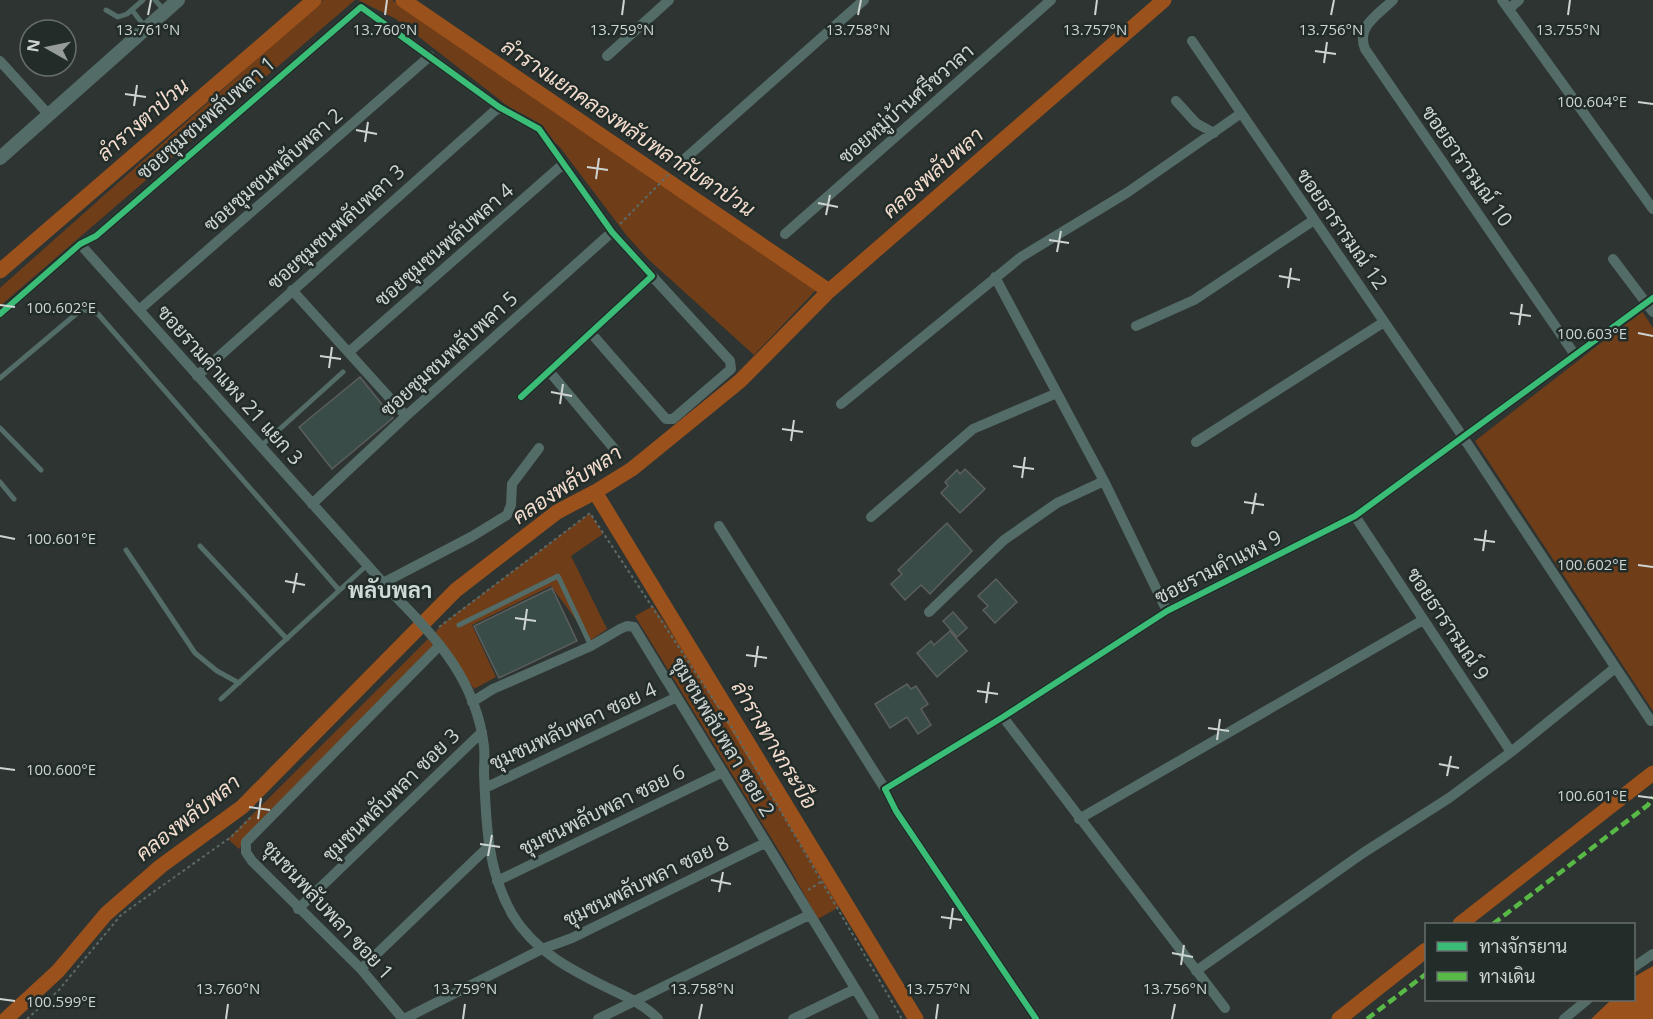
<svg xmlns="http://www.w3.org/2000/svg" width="1653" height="1019" font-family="'Open Sans',Sarabun,sans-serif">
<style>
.green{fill:#703d19}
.water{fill:#9b511b}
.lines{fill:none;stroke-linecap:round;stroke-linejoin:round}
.canal{stroke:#9b511b;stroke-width:15}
.building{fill:#3a4c48;stroke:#5b5f5e;stroke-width:1.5}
.path{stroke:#5a6b68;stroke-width:2;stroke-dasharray:3 3;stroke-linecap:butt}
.service{stroke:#536c67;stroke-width:5}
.minor{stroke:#536c67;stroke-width:10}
.tertiary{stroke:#536c67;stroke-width:14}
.quiet{stroke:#58b947;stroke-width:4.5;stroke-dasharray:9 4.5;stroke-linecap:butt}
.cycleway-casing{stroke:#222c29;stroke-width:10}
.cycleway{stroke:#3abd76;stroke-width:6}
.ticks{fill:none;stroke:#ced4d2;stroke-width:2}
.labels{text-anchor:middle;stroke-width:5;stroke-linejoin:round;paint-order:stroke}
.street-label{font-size:20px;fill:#ced4d2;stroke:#222c29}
.water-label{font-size:21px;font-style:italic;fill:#f3dcce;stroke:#222c29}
.quarter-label{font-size:22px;font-weight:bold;fill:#cfdbd8;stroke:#222c29}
.ticks-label{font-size:15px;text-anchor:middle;fill:#ced4d2;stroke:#222c29;stroke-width:5;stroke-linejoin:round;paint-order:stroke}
</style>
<rect width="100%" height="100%" fill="#2e3432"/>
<path class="green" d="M323 0H355L0 306V288Z
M358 0H392L818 288 754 355 648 259 627 236 559 146 396 19Z
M1642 311 1653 328V711L1475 441Z
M590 513 603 534 571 556 607 629 591 640 551 586 472 625 496 677 474 689 435 633 441 625Z
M653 606 711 687 839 907 818 919 786 862 635 616Z
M428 639 435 647 252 831 239 849 228 839Z"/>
<path class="water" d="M1653 966V1019H1591L1611 1000H1634V977Z"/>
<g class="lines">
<path class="canal" d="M403 0 829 291
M0 271 314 0
M595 492 916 1019
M1460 924 1653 773
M6 1019 58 971 106 914 161 866 242 807 456 590 557 512 595 492 632 469 740 381 829 291 1164 0
M1339 1019 1426 950"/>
</g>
<path class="building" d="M360 377 393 418 332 469 299 427Z
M965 469 985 489 960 513 941 493 948 486 945 482 957 470 960 474Z
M947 523 972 551 930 594 921 585 905 600 891 584 902 574 898 570Z
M996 579 1017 602 995 623 983 610 988 606 978 596Z
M552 588 577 641 499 678 474 626Z
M953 612 967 628 957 637 943 621Z
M950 631 967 651 937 677 917 653 931 641 934 645Z
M907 684 911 689 916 686 928 704 921 709 931 725 918 734 907 717 890 728 875 704Z"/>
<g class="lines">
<path class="path" d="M620 224 670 173
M439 627 590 513 731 726 902 1019
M808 890 821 882
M27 1019 58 991 121 915 231 837 252 816"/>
<path class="service" d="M155 0 164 10
M106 10 118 17 127 14 143 0
M132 10 145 27
M0 378 82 309 98 314 339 590
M0 428 41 470
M261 446 343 372
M0 482 14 499
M200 546 287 639
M126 550 195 653 217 671 239 683
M459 625 558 576 591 646
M221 699 367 565"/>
<path class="minor" d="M1393 0C1378 15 1356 26 1365 49L1575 355
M1502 0 1653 209
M1509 9 1519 0
M1192 41 1463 437 1651 721
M607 56 669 0
M0 61 49 115
M1176 101 1196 123 1214 133
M679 164 864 0
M785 234 1051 0
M80 244 395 596C439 640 476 682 484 746 485 755 484 764 484 773 486 822 487 870 512 914 534 951 571 970 608 988 625 996 645 1005 658 1019
M1613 259 1653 312
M995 277 1104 481 1167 611
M292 290 406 416
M139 310 430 56
M0 314 80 244 96 236 361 7 499 107 539 129 612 232 652 276 521 397
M1136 326 1194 300 1314 220
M591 333 666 419H673L731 369 730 361 652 276
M349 352 562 165
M549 371 616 451
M197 376 499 107
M841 404 1021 257 1128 192 1240 114
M1196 442 1384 322
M312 504 406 416 612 232
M1355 516 1511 752
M871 517 973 429 1057 393
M719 526 885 789
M383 583 471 537 507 515 511 505 512 484 539 448
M929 612 1004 540 1057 503 1104 481
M472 702 493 689 591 646 620 629 627 626 634 627 874 1019
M1003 717 1225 1008
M485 788 677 697
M1079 819 1423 620
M497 881 723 772
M298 909 482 732
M1634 967 1653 954
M361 969 488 847
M1196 971 1363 853 1449 798 1511 752 1615 668
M403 1019 361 969 252 861 246 852V842L440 645
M404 1019 542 949 572 938 765 843
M598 1019 809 915
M793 1019 855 989
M1036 1019 896 811 885 789 1003 717 1167 611 1355 516 1653 298
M1564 1019 1587 1000"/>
<path class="tertiary" d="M0 158 178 0"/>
<path class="quiet" d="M1493 924 1648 805 1653 797
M1367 1019 1426 974"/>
<defs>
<path id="cycleway" d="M0 314 80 244 96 236 361 7 499 107 539 129 612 232 652 276 521 397
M1036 1019 896 811 885 789 1003 717 1167 611 1355 516 1653 298"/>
</defs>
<use href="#cycleway" class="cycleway-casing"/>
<use href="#cycleway" class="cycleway"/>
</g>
<path class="ticks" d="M148 15 151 0M385 15 387 0M622 15 624 0M858 15 861 0M1095 15 1097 0M1331 15 1334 0M1568 15 1570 0M1315 51 1336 54M1324 63 1327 42M125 94 146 97M1638 102 1653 104M134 106 137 85M356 130 377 134M365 142 368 122M587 167 608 170M596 179 599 158M818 203 838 207M826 215 830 195M1049 240 1069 243M1057 252 1061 231M1279 276 1300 280M1288 288 1291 268M0 305 15 307M1510 313 1531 316M1519 325 1522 304M1638 333 1653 336M320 356 341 359M329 368 332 347M551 392 572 396M560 404 563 384M782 429 803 432M791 441 794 420M1013 466 1034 469M1022 478 1025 457M1244 502 1264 505M1252 514 1256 493M0 536 15 539M1474 539 1495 542M1483 551 1486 530M1638 565 1653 567M285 581 305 585M293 593 297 573M515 618 536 621M524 630 527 609M746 655 767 658M755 667 758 646M977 691 998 694M986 703 989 682M1208 728 1229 731M1217 740 1220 719M1439 764 1459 768M0 768 15 770M1447 776 1451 756M1638 796 1653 798M249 807 270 810M258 819 261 798M480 844 500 847M488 856 492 835M711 880 731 884M719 892 723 872M941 917 962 920M950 929 953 908M1172 953 1193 957M1181 965 1184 945M0 999 15 1001M226 1019 228 1004M463 1019 465 1004M699 1019 702 1004M936 1019 938 1004M1172 1019 1175 1004"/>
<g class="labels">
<g class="street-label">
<text transform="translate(906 104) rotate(-41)" y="7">ซอยหมู่บ้านศรีชวาลา</text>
<text transform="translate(206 118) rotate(-41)" y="7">ซอยชุมชนพลับพลา 1</text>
<text transform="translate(1467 166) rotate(55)" y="7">ซอยธารารมณ์ 10</text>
<text transform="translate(273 170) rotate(-41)" y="7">ซอยชุมชนพลับพลา 2</text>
<text transform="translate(336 227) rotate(-42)" y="7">ซอยชุมชนพลับพลา 3</text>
<text transform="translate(1342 229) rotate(55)" y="7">ซอยธารารมณ์ 12</text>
<text transform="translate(444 245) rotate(-41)" y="7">ซอยชุมชนพลับพลา 4</text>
<text transform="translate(449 354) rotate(-42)" y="7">ซอยชุมชนพลับพลา 5</text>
<text transform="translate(230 385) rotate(48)" y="7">ซอยรามคำแหง 21 แยก 3</text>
<text transform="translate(1218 567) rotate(-27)" y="7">ซอยรามคำแหง 9</text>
<text transform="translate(1448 624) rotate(56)" y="7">ซอยธารารมณ์ 9</text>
<text transform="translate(573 726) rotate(-25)" y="7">ชุมชนพลับพลา ซอย 4</text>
<text transform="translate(723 737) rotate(59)" y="7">ชุมชนพลับพลา ซอย 2</text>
<text transform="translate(391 795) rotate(-44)" y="7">ชุมชนพลับพลา ซอย 3</text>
<text transform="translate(602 810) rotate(-26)" y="7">ชุมชนพลับพลา ซอย 6</text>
<text transform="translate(646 881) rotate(-26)" y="7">ชุมชนพลับพลา ซอย 8</text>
<text transform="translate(328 910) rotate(47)" y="7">ชุมชนพลับพลา ซอย 1</text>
</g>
<g class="water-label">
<text transform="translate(143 120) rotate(-41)" y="7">ลำรางตาป่วน</text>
<text transform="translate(628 128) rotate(34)" y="7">ลำรางแยกคลองพลับพลากับตาป่วน</text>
<text transform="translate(933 173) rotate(-41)" y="7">คลองพลับพลา</text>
<text transform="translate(567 485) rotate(-33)" y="7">คลองพลับพลา</text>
<text transform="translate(774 745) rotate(59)" y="7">ลำรางทางกระบือ</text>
<text transform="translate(188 818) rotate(-38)" y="7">คลองพลับพลา</text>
</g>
<g class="quarter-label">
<text x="390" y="598">พลับพลา</text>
</g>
</g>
<g class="ticks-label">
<text x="148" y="35">13.761°N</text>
<text x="385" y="35">13.760°N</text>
<text x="622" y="35">13.759°N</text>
<text x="858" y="35">13.758°N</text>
<text x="1095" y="35">13.757°N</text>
<text x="1331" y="35">13.756°N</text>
<text x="1568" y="35">13.755°N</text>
<text x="1592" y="107">100.604°E</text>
<text x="61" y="313">100.602°E</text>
<text x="1592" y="339">100.603°E</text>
<text x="61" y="544">100.601°E</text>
<text x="1592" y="570">100.602°E</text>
<text x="61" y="775">100.600°E</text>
<text x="1592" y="801">100.601°E</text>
<text x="228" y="994">13.760°N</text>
<text x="465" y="994">13.759°N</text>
<text x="702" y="994">13.758°N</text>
<text x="938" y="994">13.757°N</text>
<text x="1175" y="994">13.756°N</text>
<text x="61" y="1007">100.599°E</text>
</g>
<rect x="1425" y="923" width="210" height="78" fill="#222c29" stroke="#676f6d" stroke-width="1.5"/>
<rect x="1437" y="942" width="30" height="9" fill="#3abd76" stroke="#676f6d" stroke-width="1.5"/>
<text x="1479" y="953" font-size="18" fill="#ced4d2">ทางจักรยาน</text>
<rect x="1437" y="972" width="30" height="9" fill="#58b947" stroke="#676f6d" stroke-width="1.5"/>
<text x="1479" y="983" font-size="18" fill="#ced4d2">ทางเดิน</text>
<g transform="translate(48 48) rotate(279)"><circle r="28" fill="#222c29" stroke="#676f6d" stroke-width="1.5"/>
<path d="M0-4.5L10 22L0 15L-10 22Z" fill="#969c9a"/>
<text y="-9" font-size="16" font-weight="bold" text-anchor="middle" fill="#ced4d2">N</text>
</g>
</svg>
